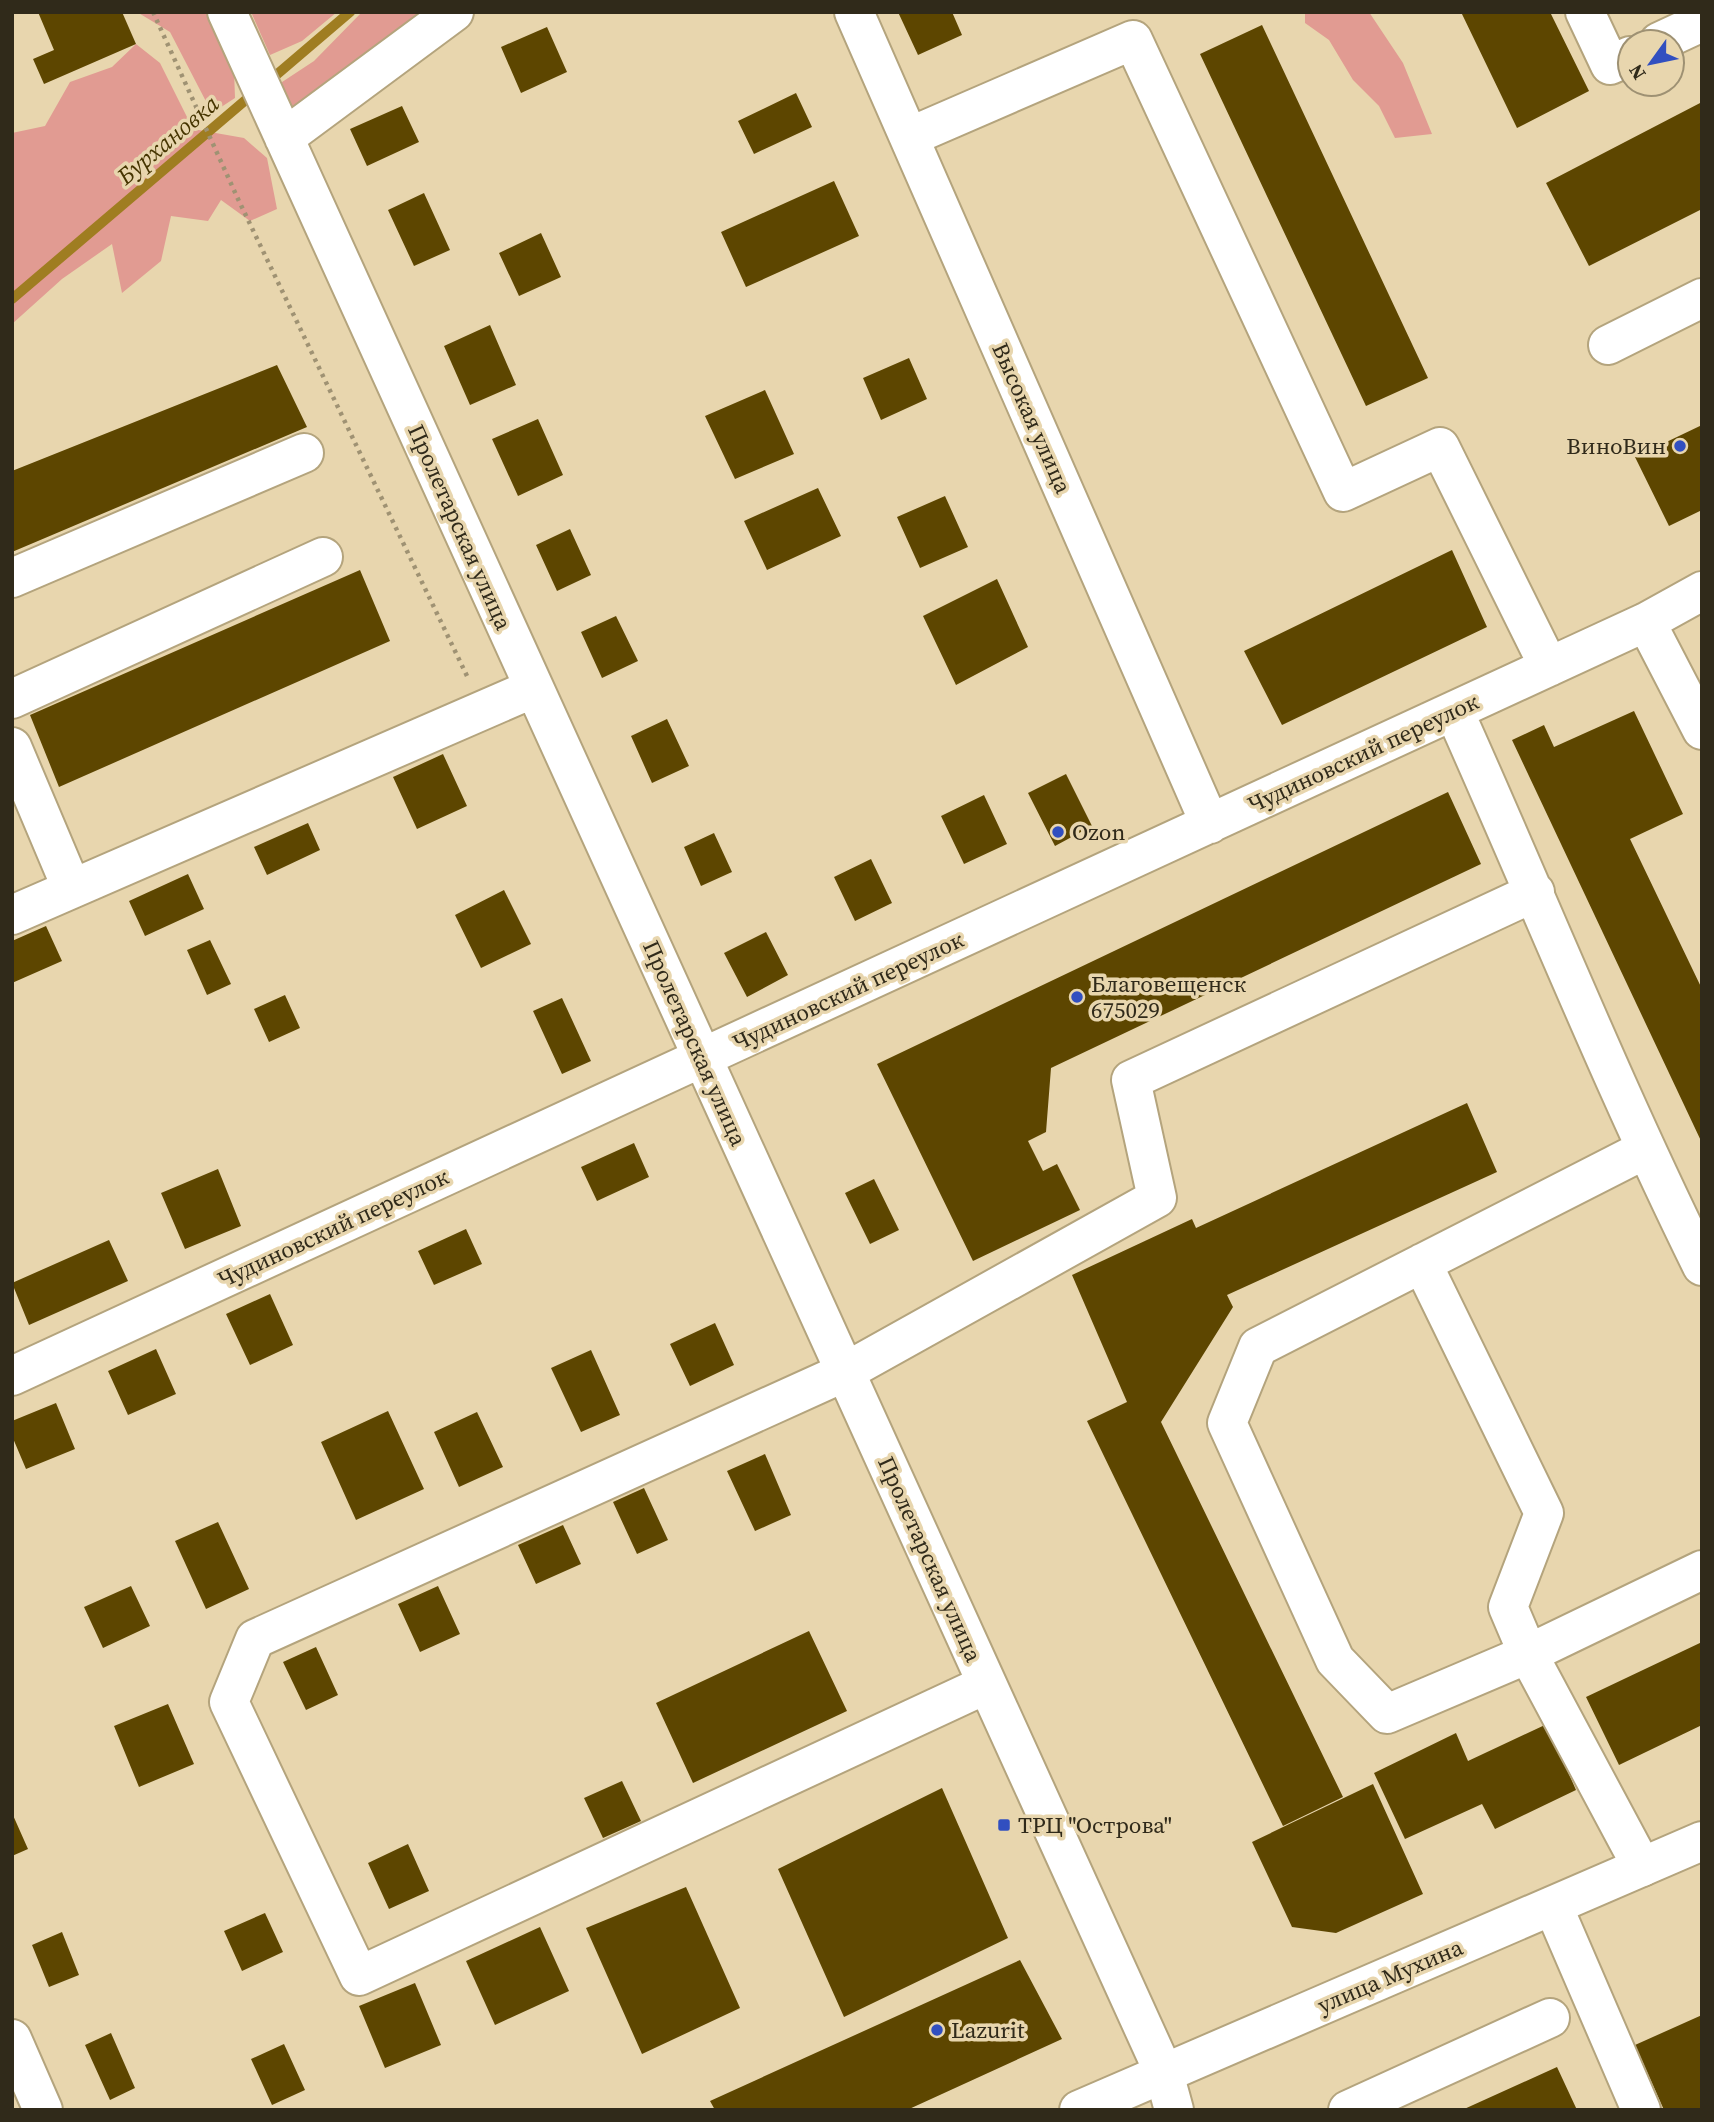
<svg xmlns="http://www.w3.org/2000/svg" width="1714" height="2122" font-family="'Source Serif 4',serif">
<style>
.green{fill:#e19b92}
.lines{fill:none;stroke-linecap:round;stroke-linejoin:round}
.stream{stroke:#9f7d21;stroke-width:10}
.building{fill:#5d4600}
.minor-casing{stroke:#b4a47d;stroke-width:42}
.major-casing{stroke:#b4a47d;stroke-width:42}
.path{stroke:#9f9273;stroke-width:4.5;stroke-dasharray:3.5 5;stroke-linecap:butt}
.minor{stroke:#fff;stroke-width:38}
.major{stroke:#fff;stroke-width:38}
.poi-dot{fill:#314fc0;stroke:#e8d6ae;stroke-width:2.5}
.labels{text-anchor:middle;stroke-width:7;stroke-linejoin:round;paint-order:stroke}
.street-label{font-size:23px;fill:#302a1a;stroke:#e8d6ae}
.poi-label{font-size:23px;fill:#302a1a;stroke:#e8d6ae;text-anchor:start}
.water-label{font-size:24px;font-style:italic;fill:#463501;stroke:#e8d6ae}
</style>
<rect width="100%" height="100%" fill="#e8d6ae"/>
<path class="green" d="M137 12H209L234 70 235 98 212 113 170 32Z
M251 12H337L302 41 270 55Z
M362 12H440L286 118 273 88 314 61Z
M1305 12H1369L1403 63 1432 134 1395 138 1379 106 1353 80 1329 40 1305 23Z
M136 44 160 63 193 129 244 138 267 158 277 209 250 221 221 200 208 221 171 216 161 261 122 293 112 244 62 279 12 324V133L45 126 70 82 112 67Z"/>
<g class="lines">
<path class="stream" d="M268 82 350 12
M12 299 255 92"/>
</g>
<path class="building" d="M38 12H122L136 44 44 84 33 59 54 50Z
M898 12H952L962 35 918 55Z
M1461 12H1550L1589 91 1517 128Z
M1262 25 1428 378 1366 406 1200 54Z
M547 27 567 72 521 93 501 47Z
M796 93 812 127 754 154 738 121Z
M1702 102V209L1589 266 1546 183Z
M402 106 419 142 367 166 350 129Z
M834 181 859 236 746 287 721 232Z
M424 193 450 250 414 266 388 210Z
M541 233 561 277 519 296 499 253Z
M490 325 516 385 470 405 444 346Z
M909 358 927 399 881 420 863 378Z
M277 365 307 427 12 552V471Z
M765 390 794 454 735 479 705 416Z
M538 419 563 475 518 496 492 439Z
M1702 425V510L1669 526 1635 457Z
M818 488 841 536 767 570 744 521Z
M945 496 968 547 920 568 897 517Z
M570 529 591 575 557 591 536 545Z
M1452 550 1487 627 1282 725 1244 651Z
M360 570 390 641 59 787 30 715Z
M997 579 1028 647 956 685 923 616Z
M616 616 638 661 602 678 581 632Z
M1634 711 1683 814 1630 839 1702 989V1143L1512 740 1544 725 1554 747Z
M667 719 689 766 652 783 631 736Z
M443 754 467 806 417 829 393 777Z
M1066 774 1092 826 1055 846 1028 793Z
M1448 792 1481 864 1051 1068 1046 1132 1028 1141 1043 1171 1057 1164 1080 1210 973 1261 877 1064Z
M984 795 1007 844 964 864 941 816Z
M308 823 320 850 267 875 254 847Z
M714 833 732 872 701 886 684 847Z
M871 859 892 903 855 921 834 877Z
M188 874 204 909 145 936 129 901Z
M504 890 531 944 481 968 455 915Z
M46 926 62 961 12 983V941Z
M766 932 788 975 747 997 724 953Z
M210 940 231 984 207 995 187 950Z
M285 995 300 1028 269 1042 254 1009Z
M562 998 591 1061 562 1074 533 1011Z
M1467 1103 1497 1172 1227 1295 1233 1307 1161 1422 1343 1797 1283 1826 1087 1421 1127 1402 1072 1275 1192 1219 1196 1228Z
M634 1143 649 1177 597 1201 581 1167Z
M218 1169 241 1226 185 1249 161 1193Z
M874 1179 899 1230 870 1244 845 1193Z
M466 1229 482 1264 434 1285 418 1251Z
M109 1240 128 1281 29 1325 12 1283Z
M270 1294 293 1345 250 1365 226 1314Z
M715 1323 734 1365 690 1386 670 1344Z
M156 1349 176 1394 128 1415 108 1371Z
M591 1350 620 1415 581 1432 551 1368Z
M56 1403 75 1449 26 1469 12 1436V1421Z
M388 1411 424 1489 356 1520 321 1442Z
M477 1412 503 1467 459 1487 434 1432Z
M765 1454 791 1515 755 1531 727 1471Z
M644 1488 668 1540 637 1554 613 1502Z
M218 1522 249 1589 206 1609 175 1541Z
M563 1525 581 1564 536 1584 518 1545Z
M131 1586 150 1626 103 1648 84 1607Z
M438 1586 460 1634 420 1652 398 1604Z
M809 1631 847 1711 693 1783 656 1703Z
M1702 1642V1725L1619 1765 1586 1697Z
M316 1647 338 1695 306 1710 283 1662Z
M168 1704 194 1764 139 1787 114 1726Z
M1547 1724 1576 1790 1495 1829 1482 1804 1405 1839 1374 1773 1456 1733 1468 1761Z
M622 1781 641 1821 603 1838 584 1798Z
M1373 1784 1423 1894 1336 1933 1292 1927 1252 1842Z
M942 1788 1008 1938 844 2017 778 1869Z
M12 1813 28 1849 12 1856Z
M408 1844 429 1891 389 1909 368 1863Z
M686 1887 740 2008 642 2054 586 1928Z
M265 1913 283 1952 242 1971 224 1931Z
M540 1927 569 1991 495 2025 466 1961Z
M62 1932 79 1975 49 1987 32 1945Z
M1020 1960 1062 2039 907 2110H715L710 2101Z
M415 1983 441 2045 385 2068 359 2006Z
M1702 2015V2110H1664L1635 2045Z
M111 2033 135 2088 110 2100 85 2045Z
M284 2044 305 2090 272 2105 251 2059Z
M1557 2067 1577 2110H1462Z"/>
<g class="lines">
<defs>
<path id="minor" d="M227 12 1164 2073 1174 2110
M854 12 1210 824
M1585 12 1610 65 1630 56
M1659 42 1702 22
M909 137 1133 40 1343 492 1440 447 1549 667
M284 138 454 12
M1608 345 1702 298
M12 578 304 453
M1646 622 1702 730
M12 699 323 557
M1454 711C1537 896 1612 1084 1702 1266
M12 747 72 889
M12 915 534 688
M1422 1263 1544 1513 1508 1607 1528 1654 1702 1570
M12 1376 1646 622 1702 591
M987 1684 359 1976 229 1702 255 1639 845 1372 1157 1198 1131 1080 1535 892
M1642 1867 1528 1654 1387 1714 1335 1660 1227 1423 1258 1347 1644 1150
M1553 1906 1641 2110
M12 2039 43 2110
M1348 2110 1550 2018"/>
<path id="major" d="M1079 2110 1702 1841"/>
</defs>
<use href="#minor" class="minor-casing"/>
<use href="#major" class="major-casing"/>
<path class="path" d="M153 12 238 199 467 676"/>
<use href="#minor" class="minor"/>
<use href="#major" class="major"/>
</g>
<g class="poi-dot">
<circle cx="1680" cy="446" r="7"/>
<circle cx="1058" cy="832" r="7"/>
<circle cx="1077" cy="997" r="7"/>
<rect x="997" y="1818" width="14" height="14" rx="3.5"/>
<circle cx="937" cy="2030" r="7"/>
</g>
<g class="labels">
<g class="street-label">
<text transform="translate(1032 418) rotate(66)" y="8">Высокая улица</text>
<text transform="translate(460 527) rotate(66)" y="8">Пролетарская улица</text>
<text transform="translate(1363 753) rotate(-25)" y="8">Чудиновский переулок</text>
<text transform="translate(848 991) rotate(-25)" y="8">Чудиновский переулок</text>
<text transform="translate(695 1043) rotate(66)" y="8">Пролетарская улица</text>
<text transform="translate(333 1228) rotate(-25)" y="8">Чудиновский переулок</text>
<text transform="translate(930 1559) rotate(66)" y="8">Пролетарская улица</text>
<text transform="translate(1390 1976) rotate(-23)" y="8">улица Мухина</text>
</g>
<g class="poi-label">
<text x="1666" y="454" text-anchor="end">ВиноВин</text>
<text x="1072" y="840">Ozon</text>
<text x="1091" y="992">Благовещенск<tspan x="1091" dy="26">675029</tspan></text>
<text x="1018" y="1833">ТРЦ "Острова"</text>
<text x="951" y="2038">Lazurit</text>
</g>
<g class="water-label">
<text transform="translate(168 140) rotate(-40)" y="8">Бурхановка</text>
</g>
</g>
<rect width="1714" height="2122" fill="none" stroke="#302a1a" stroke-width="28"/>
<g transform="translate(1651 63) rotate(237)"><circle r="33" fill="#e8d6ae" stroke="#9e9173" stroke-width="2"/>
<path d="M0-5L12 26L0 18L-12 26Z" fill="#314fc0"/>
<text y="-10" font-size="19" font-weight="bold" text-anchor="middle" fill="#302a1a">N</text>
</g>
</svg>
